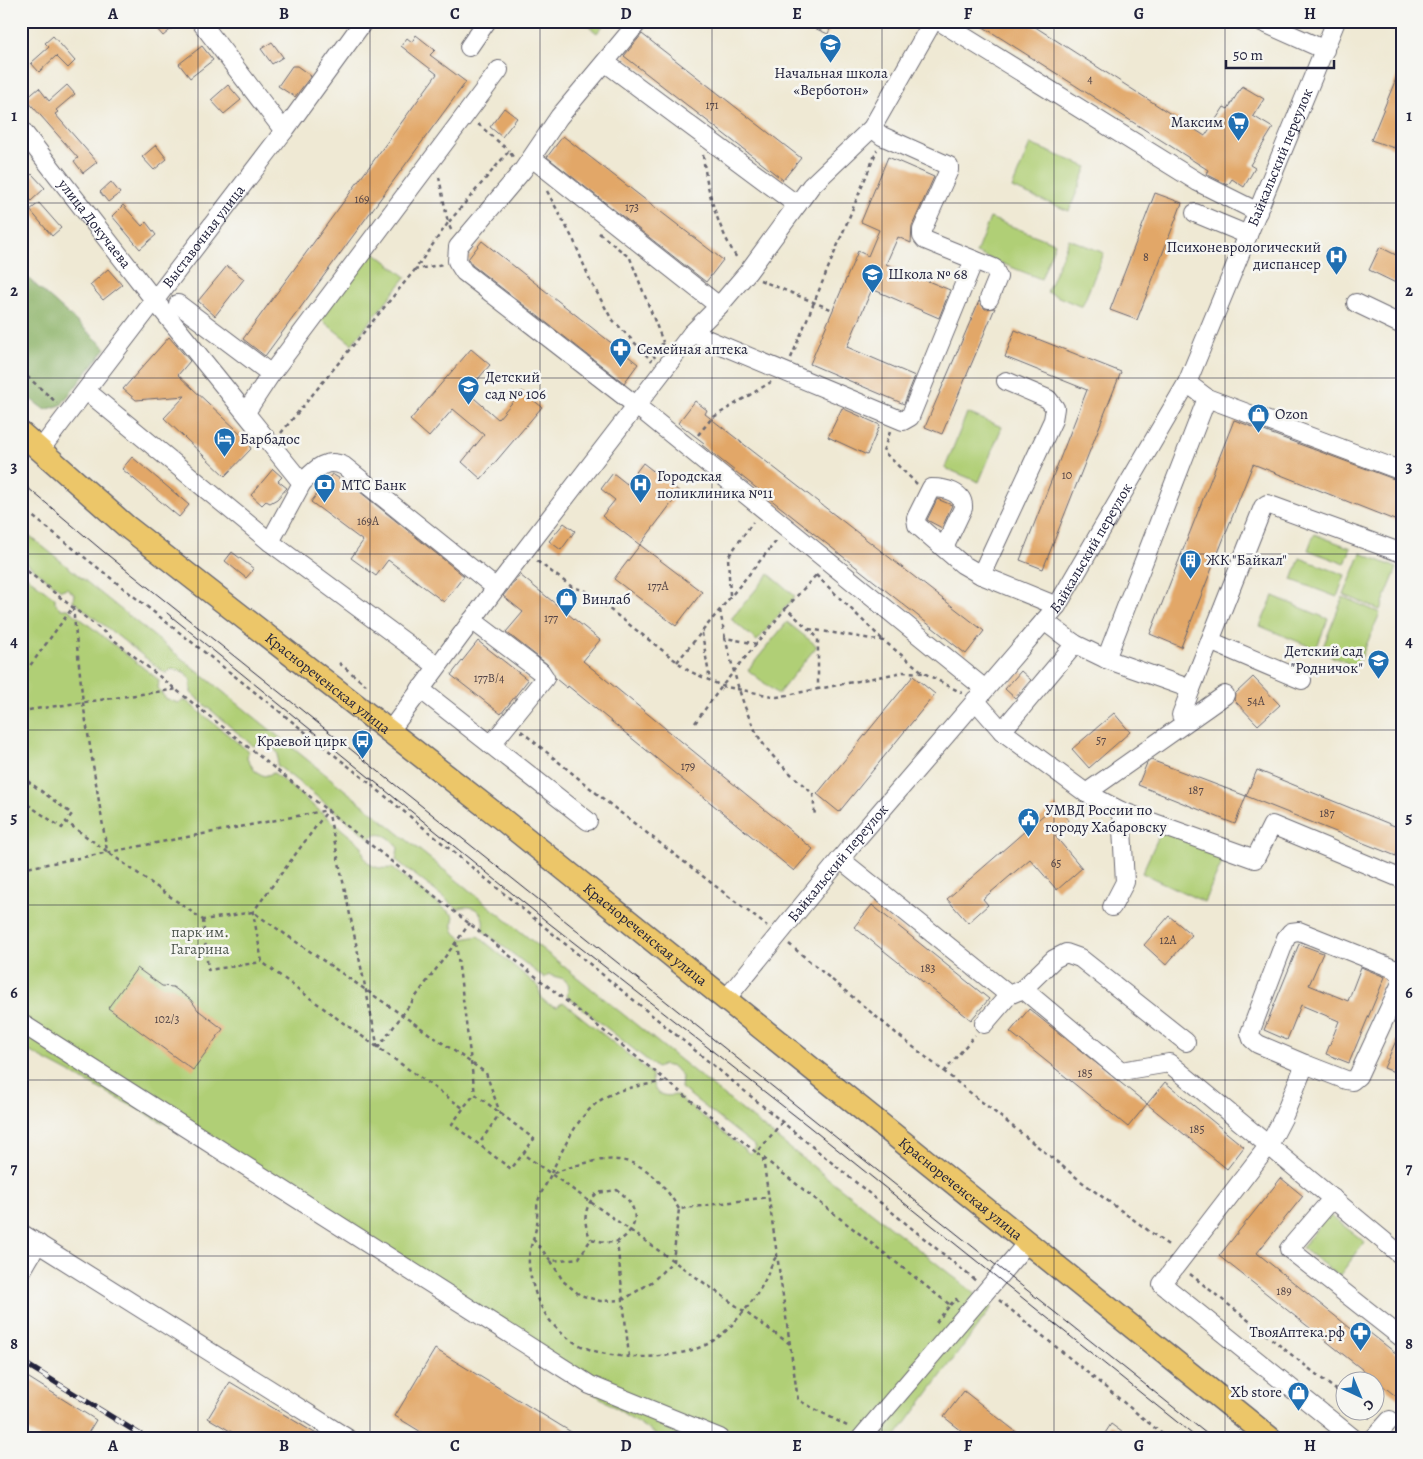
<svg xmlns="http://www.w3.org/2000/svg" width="1423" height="1459" font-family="Alegreya,serif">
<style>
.green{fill:#b0cf76;stroke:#697858}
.forest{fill:#8cb267;stroke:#576a51}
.building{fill:#e2a768}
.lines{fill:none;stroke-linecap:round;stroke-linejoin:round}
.minor-casing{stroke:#6a6871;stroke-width:20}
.major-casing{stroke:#6a6871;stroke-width:25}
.path{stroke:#6a6871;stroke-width:2.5;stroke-dasharray:4 4;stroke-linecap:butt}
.minor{stroke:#fff;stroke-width:18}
.major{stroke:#ecc669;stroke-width:22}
.tram{stroke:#22223b;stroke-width:1}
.rail-casing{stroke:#22223b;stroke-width:5.5}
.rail{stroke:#f6f6f2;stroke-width:4;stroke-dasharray:11;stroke-linecap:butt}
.grid{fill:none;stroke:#22223b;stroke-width:1;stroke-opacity:0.55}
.labels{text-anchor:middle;stroke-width:5;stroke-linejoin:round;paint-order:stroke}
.number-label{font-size:12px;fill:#524346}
.poi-label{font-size:15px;fill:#22223b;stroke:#f6f6f2;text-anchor:start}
.street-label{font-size:15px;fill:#22223b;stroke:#f6f6f2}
.park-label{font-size:15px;fill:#4d564d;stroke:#f6f6f2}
.neatline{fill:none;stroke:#22223b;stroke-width:2}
.grid-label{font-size:16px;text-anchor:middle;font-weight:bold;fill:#22223b}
</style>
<rect width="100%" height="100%" fill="#f6f6f2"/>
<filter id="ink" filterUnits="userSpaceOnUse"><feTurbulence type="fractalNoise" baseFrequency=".02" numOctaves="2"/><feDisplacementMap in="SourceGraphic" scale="10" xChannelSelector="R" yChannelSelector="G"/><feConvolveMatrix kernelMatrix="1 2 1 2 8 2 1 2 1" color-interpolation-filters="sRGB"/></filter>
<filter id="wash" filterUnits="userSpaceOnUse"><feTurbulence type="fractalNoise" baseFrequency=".0096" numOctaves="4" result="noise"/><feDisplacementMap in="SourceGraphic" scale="20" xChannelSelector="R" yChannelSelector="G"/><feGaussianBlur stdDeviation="1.12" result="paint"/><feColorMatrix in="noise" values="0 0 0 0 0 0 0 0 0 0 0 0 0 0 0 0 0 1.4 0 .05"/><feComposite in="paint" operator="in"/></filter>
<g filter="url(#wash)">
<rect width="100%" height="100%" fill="#efe9d4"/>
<path class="green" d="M582 21H607L597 33Z
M1030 144 1087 167 1069 211 1012 188Z
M990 218 1055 243 1041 279 976 253Z
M1069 239 1104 253 1082 307 1047 292Z
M373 251 406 277 352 344 319 318Z
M967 413 1002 427 979 482 945 468Z
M21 529 768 1131 992 1307 895 1438H661L277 1183 21 1047V572L55 598V603L61 609H68L159 680 158 688 165 698 178 703 185 700 248 751 247 759 255 771 264 776 274 773 362 846C363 864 374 870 392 868L454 916C451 928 453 933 463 939L478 936 539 987C540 999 545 1004 557 1007L563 1002 652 1074C652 1091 658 1098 676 1095L750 1154 756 1147 681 1088 682 1076 674 1067 663 1065 657 1068 567 996 569 985 564 979 549 975 544 978 482 930C488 915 473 901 458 909L396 860 398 848C391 837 381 830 369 838L277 765 278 754C273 744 263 741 253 746L191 693V681L186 673 173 669 165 673 73 601 74 594 67 588 61 590 21 559Z
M1314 534 1351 548 1345 564 1308 550Z
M1361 553 1397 568 1380 610 1344 595Z
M1300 558 1345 575 1337 597 1292 580Z
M769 574 795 596 757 641 731 619Z
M1273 596 1328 619 1316 649 1260 626Z
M1343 597 1380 613 1357 667 1321 652Z
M787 622 817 646 778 694 748 670Z
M1162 829 1224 858 1204 902 1142 873Z
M1328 1214 1365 1242 1339 1276 1302 1248Z"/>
<path class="forest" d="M21 272 106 348 61 405 45 410 21 392Z"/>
<g id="blocks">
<path class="building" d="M150 21H181L163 36Z
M798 21H833L828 34Z
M974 21H1026L1205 136 1224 107 1228 109 1242 86 1264 99 1253 116 1273 128 1250 165 1255 168 1244 187 1232 179 1228 185 1206 174 1208 170Z
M642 34 801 158 783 180 624 56Z
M416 35 435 50 430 55 466 82 265 356 243 339 437 74 401 46 407 38 412 42Z
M53 36 75 61 68 68 56 56 39 72 31 63 49 47 45 43Z
M272 42 283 57 272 64 261 49Z
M202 46 213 60 190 78 179 64Z
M1402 64V130L1394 148 1371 140Z
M292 66H297L311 76 295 97 278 86Z
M67 85 75 94 56 110 58 112 55 114 97 162 83 173 74 161 78 158 26 99 39 88 49 101Z
M228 85 241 100 224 114 211 100Z
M504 108 517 118 502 137 490 127Z
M563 136 723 260 706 282 547 157Z
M156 145 167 159 154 170 142 157Z
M888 157 934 177 912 226 911 243 898 237 886 264 950 290 939 318 872 289 847 347 915 376 904 404 810 364 858 251 868 256 879 230 861 222Z
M32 174 45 188 31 201 21 190V183Z
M111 182 120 193 108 202 100 192Z
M1155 193 1182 203 1137 320 1110 310Z
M39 203 61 228 52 236 30 210Z
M123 205 142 226 146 222 156 235 140 249 112 216Z
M482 241 638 364 624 383 472 265 468 259Z
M1380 247 1402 258V286L1369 270Z
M227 266 244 279 215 316 198 301Z
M108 269 122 285 103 300 90 285Z
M979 301 985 309 995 308 942 434 925 427Z
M1015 330 1121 372 1043 569 1020 560 1087 390 1005 357Z
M169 337 190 361 178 375 252 444 250 447 251 449 225 476 164 418 185 396 136 400 123 389Z
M471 349 490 365 467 392 498 419 522 391 542 407 481 479 462 462 484 435 453 409 429 437 410 420Z
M695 401 707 410 705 414 984 631 966 654 702 445 704 443 678 423Z
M842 408 880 425 867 455 828 437Z
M1234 420 1402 482V523L1253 464 1181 647 1150 634Z
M132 457 189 505 179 517 122 469Z
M643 463 680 492 640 545 602 516 615 500 601 489 613 473 627 484Z
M273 469 282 477 278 481 287 488 277 499 270 503 266 501 262 505 251 495Z
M332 474 354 487 464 576 444 602 388 560 376 576 351 558 363 541 311 502Z
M937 499 952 505 942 528 927 520Z
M564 523 575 531 561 550 549 541Z
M640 545 702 592 676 626 614 579Z
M232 552 254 569 246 578 225 561Z
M520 575 600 640 583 661 813 849 794 871 568 686 567 688 556 679 547 664 506 632 523 612 503 596Z
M478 641 528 680 501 714 451 675Z
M1021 671 1031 680 1015 698 1005 689Z
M913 676 935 694 839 812 817 794Z
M1253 677 1280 705 1258 725 1234 700 1235 694Z
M1114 713 1130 732 1089 768 1072 749Z
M1151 760 1246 796 1235 824 1138 785 1147 763Z
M1257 770 1402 829V855L1397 853 1396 856 1246 796Z
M1055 805 1071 823 1055 836 1082 868 1057 890 1030 859 983 899 988 905 968 923 947 899Z
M872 905 989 999 971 1020 854 927Z
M1169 916 1192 935 1166 965 1144 945Z
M1299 944 1323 953 1309 985 1348 1001 1361 967 1385 977 1349 1063 1326 1054 1339 1021 1301 1005 1287 1040 1264 1030Z
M137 968 162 986 173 987 191 1000 198 1010 223 1029 193 1070 108 1008Z
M1029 1009 1147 1104 1128 1127 1010 1032Z
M1402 1027V1075L1384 1068Z
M1165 1082 1244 1147 1227 1169 1147 1104Z
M1281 1178 1303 1196 1257 1253 1360 1336 1365 1329 1402 1358V1401L1219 1256Z
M435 1349 581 1438H431L395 1416Z
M21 1373 96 1420 85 1438H39L21 1427Z
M230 1382 323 1438H242L208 1418Z
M964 1391 1024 1438H971L944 1417Z
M1111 1424 1130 1438H1102Z"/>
</g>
</g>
<g filter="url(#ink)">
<use href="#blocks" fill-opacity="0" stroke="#6a6871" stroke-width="1"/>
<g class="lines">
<defs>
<g id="minor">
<path d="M200 21 284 131"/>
<path d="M639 21 559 117 523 170 458 247 457 261 464 272 638 407 985 689"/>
<path d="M939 21 1198 182 1258 212"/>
<path d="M1260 21 1325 50"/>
<path d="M469 47 487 21"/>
<path d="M606 63 797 205"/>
<path d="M872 128 882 136 949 166V170L922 230V236L925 240 994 268 998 277 989 299"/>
<path id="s1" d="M21 129 155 301 302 483 270 542 437 666"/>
<path d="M532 158 719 306"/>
<path d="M1195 213 1248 235"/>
<path d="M1356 303 1402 325"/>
<path d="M178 304 271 374 499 70"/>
<path d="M692 333 903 421 910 417 974 260"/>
<path d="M1006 381 1048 399 1055 408 1053 420 981 575 1057 606"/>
<path d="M1187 383 1207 398 1402 471"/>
<path d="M89 393 270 542"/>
<path d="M246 412 271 374"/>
<path id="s2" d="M40 450 284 131 364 21"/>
<path d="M302 483C315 470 325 457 344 466L496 588"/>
<path d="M944 548 963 508C964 492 945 488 931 488L916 518 917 525 962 564 981 575"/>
<path d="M472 620 541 672 545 678 491 745"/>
<path d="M1044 621 1075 644 1106 659 1191 689 1263 507 1267 504 1402 553"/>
<path d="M1210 641 1302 680"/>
<path d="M1106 659 1207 398"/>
<path d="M420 689 588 821"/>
<path d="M975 700 1002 731 1086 793 1121 811 1255 859 1272 825 1402 879"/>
<path d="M1181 715 1191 689"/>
<path d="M1002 731 1075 644"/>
<path d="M389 732 496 588 692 333 719 306 748 272 811 186 872 128 933 21"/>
<path d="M1086 793 1225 695"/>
<path d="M840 859 1009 995 1023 989 1121 1071 1169 1063 1402 1256"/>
<path d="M1112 907 1125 882 1121 811"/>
<path d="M1023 989 1054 959 1066 953 1080 958 1186 1042"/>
<path id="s3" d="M726 999 850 847 1057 606 1187 383 1336 21"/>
<path d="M21 1023 590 1385 720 1438"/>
<path d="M984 1024 1009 995"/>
<path d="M1305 1064 1258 1044 1252 1039 1250 1033 1286 938 1291 932 1299 931 1394 969 1402 977"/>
<path d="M1333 1198 1289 1249 1402 1338"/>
<path d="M21 1233 347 1438"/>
<path d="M21 1272 38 1243"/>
<path d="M861 1438 1027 1243"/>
<path d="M1353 1438 1162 1284 1269 1145 1283 1118 1305 1064 1346 1080 1352 1081 1358 1076 1402 981"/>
<path d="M1374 1438 1390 1420"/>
</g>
<g id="major">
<path id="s4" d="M21 433 126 526 502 819 1270 1438"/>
</g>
</defs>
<use href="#minor" class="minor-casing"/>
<use href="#major" class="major-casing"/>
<path class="path" d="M478 124 509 151
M703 155C707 193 718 228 738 260
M439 177 448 223 509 151 513 157
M547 191 574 241 590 280 611 318 652 361
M599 233 630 258 663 342
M414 270 443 264
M760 280 833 310
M655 358 653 354 663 343
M791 358 877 150
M21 371 57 403
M890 432 883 451 917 484
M281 433 414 271 448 223 452 232
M698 435 712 418 771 382
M21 507 357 773 976 1281
M537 561 572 587 586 591 689 671 722 686 777 697 818 689
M21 566 757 1153
M816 575 883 640
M730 595 728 557 753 522
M786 608 817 574
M720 610 725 638
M809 629 884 641 924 673 962 693
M702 633 710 681
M757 644 725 638C734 671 742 709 760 739 773 760 795 777 813 794L815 817
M677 662 778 539
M339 663 366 685
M21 678 73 607 83 703 107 851
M21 711 178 689
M695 723 722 686 786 608 818 638V689L903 672 924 673
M521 731 612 806 767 926
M21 776 72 814 66 822 203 920 253 912 486 1073 500 1113 479 1144
M21 800 62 828 66 822
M21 869 328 810
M203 920 208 970 262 962
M456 943 475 1094
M789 944 897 1034 1082 1182 1171 1247
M378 1048 328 810 253 912 262 962 342 1022 463 1108 475 1094 534 1139 523 1154 790 1344
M378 1048 470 923
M944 1072 975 1035
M463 1109 452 1124 511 1169 523 1154
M782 1122 757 1153 950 1305 935 1324
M763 1158 798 1400 849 1427
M551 1173C564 1148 578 1113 604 1098 621 1087 647 1085 667 1081
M679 1209C643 1149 611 1152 551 1174 547 1183 541 1192 538 1201 536 1208 538 1217 537 1224 535 1235 530 1246 529 1257 528 1270 533 1286 537 1298 557 1345 597 1358 645 1357 670 1356 700 1352 720 1336 735 1324 757 1297 765 1280 769 1272 771 1264 776 1257
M533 1239 551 1261 579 1258 591 1239C599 1241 606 1243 615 1242 620 1241 625 1237 628 1233 642 1218 632 1200 617 1190L597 1193C584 1206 582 1223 591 1239
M617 1241 629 1357
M551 1261 563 1281 580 1295 600 1301 623 1300 653 1281 673 1261 679 1209 768 1197
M1190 1274 1346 1398
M999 1300 1167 1438
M950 1305 956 1299 958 1302
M1362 1412 1370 1418
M1323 1436 1324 1438"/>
<use href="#minor" class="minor"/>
<use href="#major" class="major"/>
<path class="tram" d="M21 482 104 552 1212 1438
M167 613 545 920 807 1125 1197 1438"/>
<defs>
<path id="rail" d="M21 1361 146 1438"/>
</defs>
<use href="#rail" class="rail-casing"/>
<use href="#rail" class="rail"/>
</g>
</g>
<path class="grid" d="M198 21V1438M370 21V1438M540 21V1438M712 21V1438M882 21V1438M1054 21V1438M1225 21V1438M21 203H1402M21 378H1402M21 554H1402M21 730H1402M21 905H1402M21 1080H1402M21 1256H1402"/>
<defs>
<symbol id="school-pin" viewBox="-11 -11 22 30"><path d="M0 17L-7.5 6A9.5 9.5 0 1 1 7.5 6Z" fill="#1f6fb2" stroke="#f6f6f2"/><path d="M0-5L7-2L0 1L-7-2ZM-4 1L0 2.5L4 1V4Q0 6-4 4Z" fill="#fff"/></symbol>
<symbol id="supermarket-pin" viewBox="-11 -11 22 30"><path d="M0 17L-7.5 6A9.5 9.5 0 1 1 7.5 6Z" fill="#1f6fb2" stroke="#f6f6f2"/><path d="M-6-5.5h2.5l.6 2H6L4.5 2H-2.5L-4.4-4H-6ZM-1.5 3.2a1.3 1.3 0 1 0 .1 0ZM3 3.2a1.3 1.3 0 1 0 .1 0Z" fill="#fff"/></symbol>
<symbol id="hospital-pin" viewBox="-11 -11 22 30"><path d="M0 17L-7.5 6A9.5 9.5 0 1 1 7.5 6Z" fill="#1f6fb2" stroke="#f6f6f2"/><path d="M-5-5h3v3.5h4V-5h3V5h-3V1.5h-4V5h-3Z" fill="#fff"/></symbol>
<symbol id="pharmacy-pin" viewBox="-11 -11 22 30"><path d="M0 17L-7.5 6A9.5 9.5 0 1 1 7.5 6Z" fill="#1f6fb2" stroke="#f6f6f2"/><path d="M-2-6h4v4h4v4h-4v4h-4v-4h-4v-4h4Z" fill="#fff"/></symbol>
<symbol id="shop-pin" viewBox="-11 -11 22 30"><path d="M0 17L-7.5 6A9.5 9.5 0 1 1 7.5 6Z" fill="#1f6fb2" stroke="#f6f6f2"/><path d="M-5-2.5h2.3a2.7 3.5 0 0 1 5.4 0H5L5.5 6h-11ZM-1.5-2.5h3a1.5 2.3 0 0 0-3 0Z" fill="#fff"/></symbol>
<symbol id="hotel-pin" viewBox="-11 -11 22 30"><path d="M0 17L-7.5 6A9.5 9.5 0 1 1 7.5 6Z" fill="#1f6fb2" stroke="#f6f6f2"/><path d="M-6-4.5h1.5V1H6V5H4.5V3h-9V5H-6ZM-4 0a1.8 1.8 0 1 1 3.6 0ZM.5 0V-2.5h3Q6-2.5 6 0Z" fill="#fff"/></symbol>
<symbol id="bank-pin" viewBox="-11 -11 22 30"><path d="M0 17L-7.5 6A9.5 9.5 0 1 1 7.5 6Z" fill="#1f6fb2" stroke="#f6f6f2"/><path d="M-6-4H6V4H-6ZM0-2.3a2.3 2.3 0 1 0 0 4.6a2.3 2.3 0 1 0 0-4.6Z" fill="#fff"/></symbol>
<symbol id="building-pin" viewBox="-11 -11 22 30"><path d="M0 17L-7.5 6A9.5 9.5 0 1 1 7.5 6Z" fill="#1f6fb2" stroke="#f6f6f2"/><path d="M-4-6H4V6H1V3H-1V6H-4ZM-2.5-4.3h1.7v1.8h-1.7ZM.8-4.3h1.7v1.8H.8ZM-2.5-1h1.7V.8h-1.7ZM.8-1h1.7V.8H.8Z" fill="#fff"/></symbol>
<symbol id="bus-pin" viewBox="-11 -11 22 30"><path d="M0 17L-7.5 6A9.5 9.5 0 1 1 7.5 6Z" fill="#1f6fb2" stroke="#f6f6f2"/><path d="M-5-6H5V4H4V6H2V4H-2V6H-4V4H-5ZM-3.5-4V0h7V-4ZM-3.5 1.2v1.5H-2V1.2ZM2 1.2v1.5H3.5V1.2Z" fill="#fff"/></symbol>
<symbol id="civic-pin" viewBox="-11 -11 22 30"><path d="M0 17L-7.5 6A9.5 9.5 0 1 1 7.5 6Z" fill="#1f6fb2" stroke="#f6f6f2"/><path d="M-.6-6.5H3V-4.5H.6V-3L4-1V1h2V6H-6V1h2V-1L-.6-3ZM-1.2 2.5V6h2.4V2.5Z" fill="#fff"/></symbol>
</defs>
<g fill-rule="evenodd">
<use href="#school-pin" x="818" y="32" width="25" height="34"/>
<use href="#supermarket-pin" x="1226" y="110" width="25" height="34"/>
<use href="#hospital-pin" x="1324" y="244" width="25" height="34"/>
<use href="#school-pin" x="860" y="262" width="25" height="34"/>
<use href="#pharmacy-pin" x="608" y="336" width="25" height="34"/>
<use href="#school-pin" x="456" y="374" width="25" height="34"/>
<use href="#shop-pin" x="1246" y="402" width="25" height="34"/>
<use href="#hotel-pin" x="212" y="426" width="25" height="34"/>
<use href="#bank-pin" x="312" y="472" width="25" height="34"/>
<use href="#hospital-pin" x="628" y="472" width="25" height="34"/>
<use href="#building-pin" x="1178" y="548" width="25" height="34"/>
<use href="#shop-pin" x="554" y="586" width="25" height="34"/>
<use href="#school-pin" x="1366" y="648" width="25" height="34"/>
<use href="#bus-pin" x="350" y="728" width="25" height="34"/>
<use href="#civic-pin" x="1016" y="806" width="25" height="34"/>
<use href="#pharmacy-pin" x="1348" y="1320" width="25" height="34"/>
<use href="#shop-pin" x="1286" y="1380" width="25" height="34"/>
</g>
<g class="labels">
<g class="number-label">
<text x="1090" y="83">4</text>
<text x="712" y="109">171</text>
<text x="362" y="203">169</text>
<text x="632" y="211">173</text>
<text x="1146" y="261">8</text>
<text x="1067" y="479">10</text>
<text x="368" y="525">169А</text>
<text x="658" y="590">177А</text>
<text x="551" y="622">177</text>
<text x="489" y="682">177В/4</text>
<text x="1256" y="705">54А</text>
<text x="1101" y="744">57</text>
<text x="688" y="770">179</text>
<text x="1196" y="794">187</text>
<text x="1327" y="817">187</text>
<text x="1056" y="867">65</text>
<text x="1168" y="944">12А</text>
<text x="928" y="972">183</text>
<text x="167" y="1023">102/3</text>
<text x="1085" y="1077">185</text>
<text x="1197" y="1133">185</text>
<text x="1284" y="1295">189</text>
</g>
<g class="poi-label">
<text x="831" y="78" text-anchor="middle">Начальная школа<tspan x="831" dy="17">«Верботон»</tspan></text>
<text x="1223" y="127" text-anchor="end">Максим</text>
<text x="1321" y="252" text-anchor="end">Психоневрологический<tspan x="1321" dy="17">диспансер</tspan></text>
<text x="888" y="279">Школа № 68</text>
<text x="637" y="354">Семейная аптека</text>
<text x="485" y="382">Детский<tspan x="485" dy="17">сад № 106</tspan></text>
<text x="1275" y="419">Ozon</text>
<text x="240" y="444">Барбадос</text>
<text x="657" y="481">Городская<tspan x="657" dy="17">поликлиника №11</tspan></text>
<text x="341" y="490">МТС Банк</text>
<text x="1206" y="565">ЖК "Байкал"</text>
<text x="582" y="604">Винлаб</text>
<text x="1363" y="656" text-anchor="end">Детский сад<tspan x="1363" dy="17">"Родничок"</tspan></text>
<text x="347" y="746" text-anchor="end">Краевой цирк</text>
<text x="1045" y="815">УМВД России по<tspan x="1045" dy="17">городу Хабаровску</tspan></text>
<text x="1345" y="1337" text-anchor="end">ТвояАптека.рф</text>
<text x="1282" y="1397" text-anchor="end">Xb store</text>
</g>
<g class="street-label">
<text dy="5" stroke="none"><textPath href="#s3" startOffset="1016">Байкальский переулок</textPath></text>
<text dy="5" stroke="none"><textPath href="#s1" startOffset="120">улица Докучаева</textPath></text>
<text dy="5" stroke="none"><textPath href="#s2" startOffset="269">Выставочная улица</textPath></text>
<text dy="5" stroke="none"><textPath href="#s3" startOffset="581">Байкальский переулок</textPath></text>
<text dy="5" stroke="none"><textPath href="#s4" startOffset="396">Краснореченская улица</textPath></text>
<text dy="5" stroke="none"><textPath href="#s3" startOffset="176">Байкальский переулок</textPath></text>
<text dy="5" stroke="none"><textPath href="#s4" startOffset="801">Краснореченская улица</textPath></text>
<text dy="5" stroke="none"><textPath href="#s4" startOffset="1206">Краснореченская улица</textPath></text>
</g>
<g class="park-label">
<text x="200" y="937">парк им.<tspan x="200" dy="17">Гагарина</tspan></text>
</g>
</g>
<rect width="1423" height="1459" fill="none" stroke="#f6f6f2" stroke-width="55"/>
<g transform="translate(1360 1396) rotate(136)"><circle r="24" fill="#f6f6f2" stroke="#a1a1a9"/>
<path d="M0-4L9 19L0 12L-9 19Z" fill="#1f6fb2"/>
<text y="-8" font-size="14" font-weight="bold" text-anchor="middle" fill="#22223b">С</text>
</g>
<path d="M1226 60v8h108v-8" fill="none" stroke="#22223b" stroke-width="2.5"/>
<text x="1233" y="60" font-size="15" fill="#22223b" stroke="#f6f6f2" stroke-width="4" paint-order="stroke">50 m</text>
<rect x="28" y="28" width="1368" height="1404" class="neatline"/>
<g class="grid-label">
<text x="113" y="19">A</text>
<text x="284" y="19">B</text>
<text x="455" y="19">C</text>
<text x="626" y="19">D</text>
<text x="797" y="19">E</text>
<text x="968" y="19">F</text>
<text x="1139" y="19">G</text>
<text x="1310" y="19">H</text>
<text x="14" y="121">1</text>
<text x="1409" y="121">1</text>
<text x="14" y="296">2</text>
<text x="1409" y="296">2</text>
<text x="14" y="472">3</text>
<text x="1409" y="472">3</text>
<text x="14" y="647">4</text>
<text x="1409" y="647">4</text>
<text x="14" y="823">5</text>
<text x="1409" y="823">5</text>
<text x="14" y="998">6</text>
<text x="1409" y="998">6</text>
<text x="14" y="1174">7</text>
<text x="1409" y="1174">7</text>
<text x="14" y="1349">8</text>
<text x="1409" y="1349">8</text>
<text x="113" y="1451">A</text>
<text x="284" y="1451">B</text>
<text x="455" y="1451">C</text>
<text x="626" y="1451">D</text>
<text x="797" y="1451">E</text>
<text x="968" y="1451">F</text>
<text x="1139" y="1451">G</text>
<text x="1310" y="1451">H</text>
</g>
</svg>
